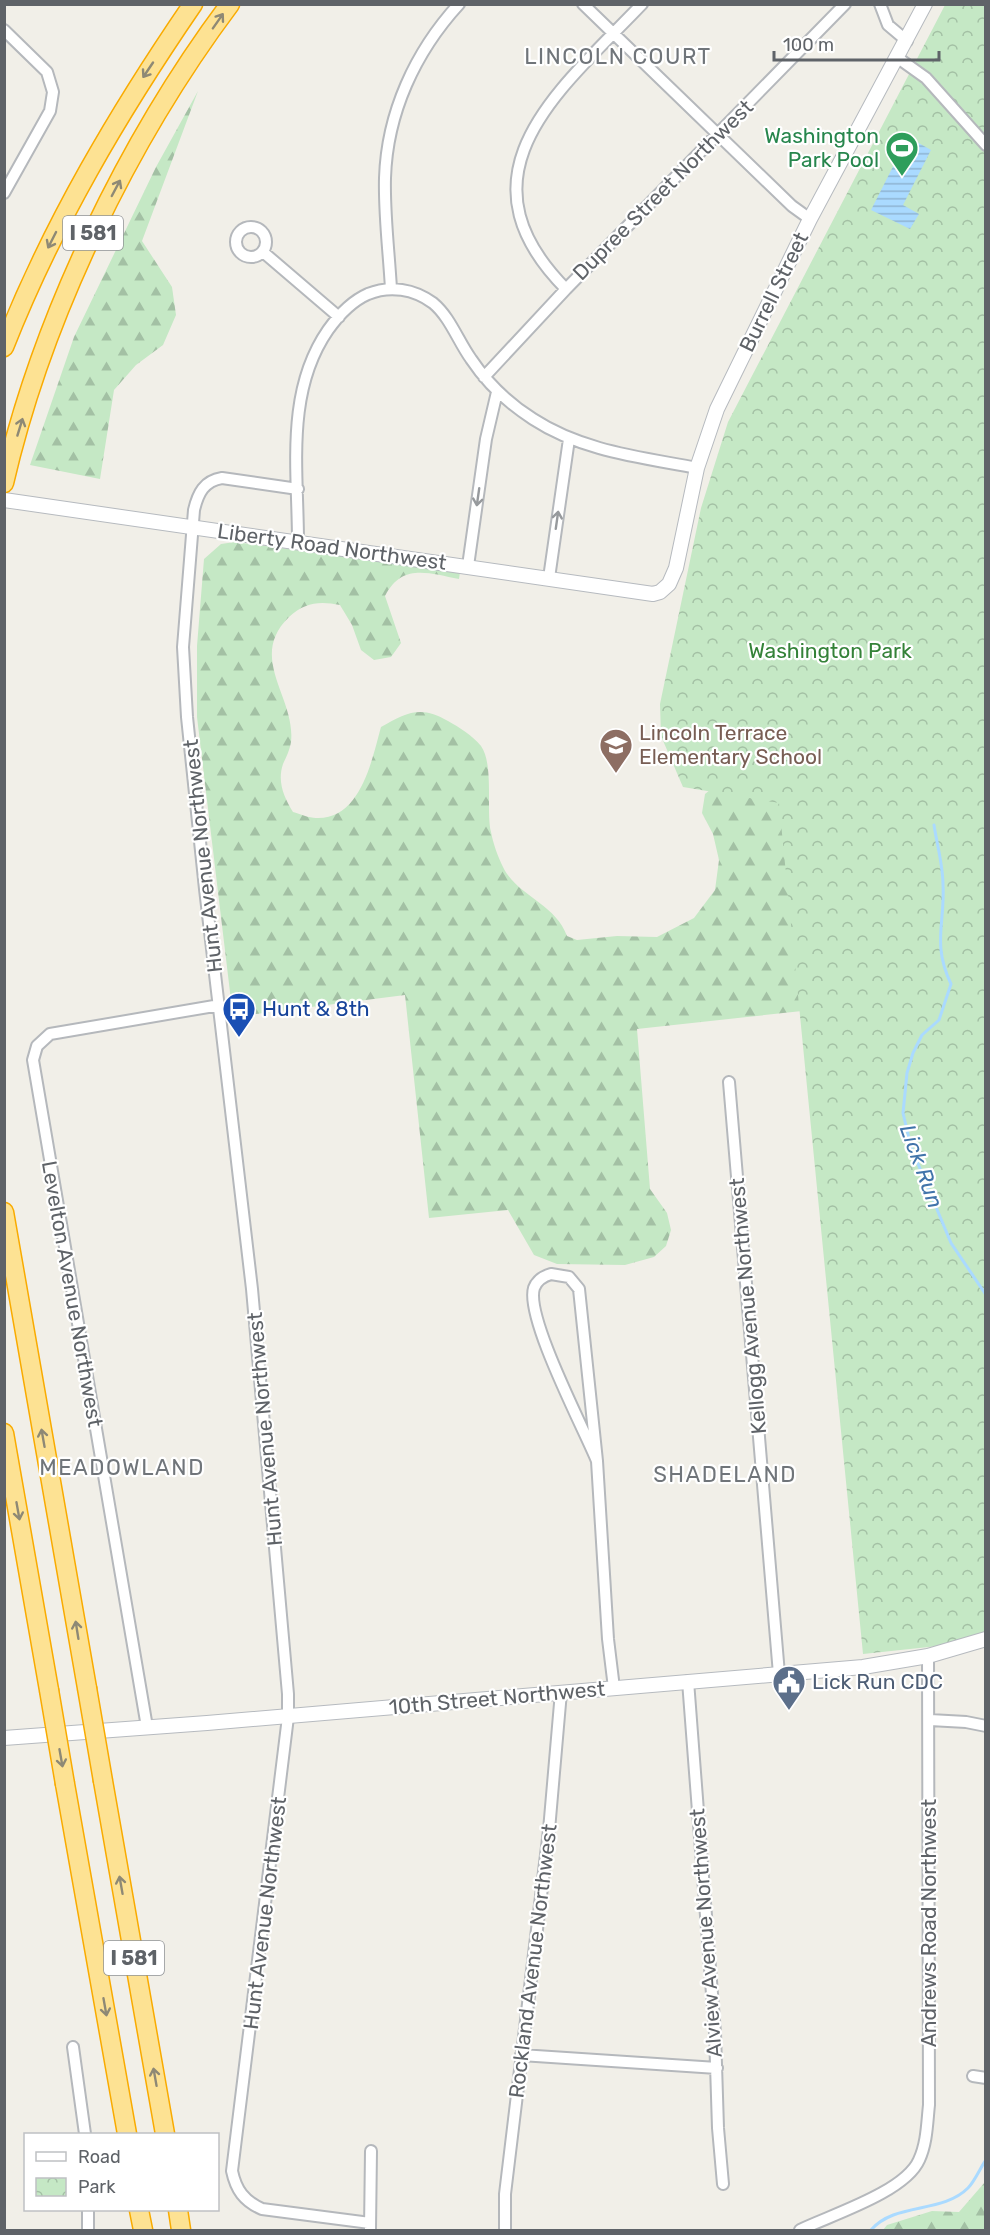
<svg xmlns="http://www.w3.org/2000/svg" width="990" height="2235" font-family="Rubik,sans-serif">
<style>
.forest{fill:url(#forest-firs)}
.park{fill:url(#park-crowns)}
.water{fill:url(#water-rules)}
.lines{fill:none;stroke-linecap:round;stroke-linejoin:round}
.stream{stroke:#aadaff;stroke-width:3}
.street-casing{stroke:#b5b8bc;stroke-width:14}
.secondary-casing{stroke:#b6babf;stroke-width:16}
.highway-casing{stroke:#f9ab00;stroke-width:21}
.street{stroke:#fff;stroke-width:10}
.secondary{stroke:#fff;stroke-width:14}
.highway{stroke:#fde293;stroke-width:18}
.highway-bridge-casing{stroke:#f9ab00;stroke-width:21;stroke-linecap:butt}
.highway-bridge{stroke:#fde293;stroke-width:18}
.oneway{stroke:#8e8975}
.oneway2{stroke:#979a9d}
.labels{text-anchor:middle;stroke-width:4.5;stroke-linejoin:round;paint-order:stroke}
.shield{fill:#fff;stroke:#8f9295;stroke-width:1.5}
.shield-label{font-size:20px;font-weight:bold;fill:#5f6368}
.leisure-label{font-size:21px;fill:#27864d;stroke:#fff;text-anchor:end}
.street-label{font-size:21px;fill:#5f6368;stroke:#fff}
.park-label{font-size:21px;fill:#348238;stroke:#fff}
.education-label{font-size:21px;fill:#785e54;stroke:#fff;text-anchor:start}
.transit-label{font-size:21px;fill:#164399;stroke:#fff;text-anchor:start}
.service-label{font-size:21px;fill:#4e5e75;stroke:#fff;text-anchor:start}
.neighbourhood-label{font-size:22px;letter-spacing:1.5px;fill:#70757a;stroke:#fff}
.water-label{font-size:22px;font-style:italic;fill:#4174aa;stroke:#fff}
</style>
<defs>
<pattern id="forest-firs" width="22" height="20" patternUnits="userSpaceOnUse" patternTransform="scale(1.5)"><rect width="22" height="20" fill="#c5e8c5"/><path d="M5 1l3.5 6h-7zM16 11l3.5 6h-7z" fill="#a3c0a4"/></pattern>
<pattern id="park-crowns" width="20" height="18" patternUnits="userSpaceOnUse" patternTransform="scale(1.5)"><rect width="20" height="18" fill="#c5e8c5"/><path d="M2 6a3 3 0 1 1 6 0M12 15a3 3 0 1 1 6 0" fill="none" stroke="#a3c0a4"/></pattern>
<pattern id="water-rules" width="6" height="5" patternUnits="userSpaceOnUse" patternTransform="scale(1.5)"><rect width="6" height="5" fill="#aadaff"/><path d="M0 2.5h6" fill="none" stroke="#8eb4d2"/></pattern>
</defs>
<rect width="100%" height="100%" fill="#f1efe8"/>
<path class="forest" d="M198 91 142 241 172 287 176 315 163 345 136 365 114 390 100 479 30 465 74 337 156 167Z
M235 542 460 572 459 579C428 573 402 563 385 596L401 643 391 657 374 660 361 650 352 625 340 605C320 601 305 602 289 617 247 658 296 697 291 742 290 749 286 758 283 764 277 782 284 797 293 812 300 814 309 818 316 818 361 820 372 759 381 727 406 712 422 705 448 721 459 727 473 736 481 746 494 764 486 811 491 832 493 843 498 857 503 867 517 896 555 903 567 936L577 940 617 936 657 937 694 918 715 890 719 860 713 834 702 813 705 794 721 781H784L802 1011 637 1029 650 1189 667 1213 671 1230 666 1246 654 1257 625 1265 557 1264 534 1255 508 1210 429 1218 405 995 233 1017 197 717V646L204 559 221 544Z
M985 2182V2230H883L887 2225 932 2211 959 2212Z"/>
<path class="park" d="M945 5H985V1641L863 1654 779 803 683 787 661 736 660 704 701 508 728 422Z"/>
<path class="water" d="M908 137 931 150 903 205 919 214 910 229 871 210Z"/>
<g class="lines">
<path class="stream" d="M934 825C937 845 943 865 943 885 945 924 932 944 951 984L939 1020 922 1035 913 1053 907 1073 903 1113 911 1147 951 1243 986 1295
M871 2230C895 2202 942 2214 968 2188 975 2181 980 2168 986 2160"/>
<defs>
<path id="street" d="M583 4 792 206 810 219
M880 4 888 25 907 41
M4 30 47 72 53 92 50 111 4 193
M898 58 926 78 986 145
M236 242a15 15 0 1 1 30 0a15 15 0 1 1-30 0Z
M263 252 339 317
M391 289C389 252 384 215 385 178 387 113 415 52 459 4
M566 289C451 173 561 89 642 4
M484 377 566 289 845 4
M298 489 222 478C204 481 198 493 194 510L183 647 187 717 205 889 252 1289 288 1694V1717L232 2171C236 2190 244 2201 262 2209L370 2223
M298 542C298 470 285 392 328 330 338 316 352 301 368 294 390 285 414 289 433 303 450 317 458 341 471 359 487 383 508 403 533 419 582 451 640 457 697 468
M468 566 486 439 497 392
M549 578 569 439
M729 1082 779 1674
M551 1274 569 1277 579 1289 597 1461C584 1429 525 1317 534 1288 537 1280 544 1276 551 1274Z
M597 1461 608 1639 614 1688
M688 1681 715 2033 718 2128 723 2184
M930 1720 966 1722 986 1726
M147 1727 33 1060 37 1046 50 1034 220 1005
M73 2047 85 2134
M521 2055 717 2068
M973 2076 986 2078
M370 2229 371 2151
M88 2230V2210
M505 2230V2194L549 1830 561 1692
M800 2230C831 2215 905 2192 919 2160 927 2143 927 2123 929 2105L928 1656"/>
<path id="secondary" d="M4 500 653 594 660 592 669 584 676 568 697 468 717 409 810 219 925 4
M4 1738 207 1723 863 1667 928 1656 986 1639"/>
<path id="highway" d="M4 347C52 225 119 112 193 4
M4 483C42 318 128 140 230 4
M4 1212 87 1688
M4 1433 49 1690
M103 1781 165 2134
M65 1784 127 2134
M139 2210 143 2230
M178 2210 181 2230"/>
</defs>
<use href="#street" class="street-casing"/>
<use href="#secondary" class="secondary-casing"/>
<use href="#highway" class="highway-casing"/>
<use href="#street" class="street"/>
<use href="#secondary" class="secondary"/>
<use href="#highway" class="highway"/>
<defs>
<path id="highway-bridge" d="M87 1688 103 1781
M49 1690 65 1784"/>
</defs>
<use href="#highway-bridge" class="highway-bridge-casing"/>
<use href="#highway-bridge" class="highway-bridge"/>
</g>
<defs><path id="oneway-shaft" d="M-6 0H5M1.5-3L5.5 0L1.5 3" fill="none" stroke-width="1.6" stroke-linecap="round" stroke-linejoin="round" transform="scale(1.5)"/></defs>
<g class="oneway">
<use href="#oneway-shaft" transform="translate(218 21) rotate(-55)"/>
<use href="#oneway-shaft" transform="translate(148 70) rotate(124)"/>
<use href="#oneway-shaft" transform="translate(116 188) rotate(-62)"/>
<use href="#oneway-shaft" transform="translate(52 240) rotate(117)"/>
<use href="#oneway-shaft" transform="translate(20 427) rotate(-73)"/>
<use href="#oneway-shaft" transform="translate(43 1438) rotate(-100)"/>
<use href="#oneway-shaft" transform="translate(18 1511) rotate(80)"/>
<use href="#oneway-shaft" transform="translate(77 1630) rotate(-99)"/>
<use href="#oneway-shaft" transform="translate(61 1758) rotate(80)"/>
<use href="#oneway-shaft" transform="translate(121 1885) rotate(-100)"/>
<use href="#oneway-shaft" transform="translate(105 2007) rotate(80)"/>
<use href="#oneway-shaft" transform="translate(155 2077) rotate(-100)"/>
</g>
<g class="oneway2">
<use href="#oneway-shaft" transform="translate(478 497) rotate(98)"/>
<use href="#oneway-shaft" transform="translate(557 520) rotate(-82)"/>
</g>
<defs>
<symbol id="stadium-pin" viewBox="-11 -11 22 30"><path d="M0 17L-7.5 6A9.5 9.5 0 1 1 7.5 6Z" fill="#2e9e5b" stroke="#fff"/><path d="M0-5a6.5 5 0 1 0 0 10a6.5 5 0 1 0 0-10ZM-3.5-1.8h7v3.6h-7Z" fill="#fff"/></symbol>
<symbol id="school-pin" viewBox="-11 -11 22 30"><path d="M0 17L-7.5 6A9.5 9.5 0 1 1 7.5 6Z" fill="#8d6e63" stroke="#fff"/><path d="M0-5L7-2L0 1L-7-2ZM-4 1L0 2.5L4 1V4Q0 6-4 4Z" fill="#fff"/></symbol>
<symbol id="bus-pin" viewBox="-11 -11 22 30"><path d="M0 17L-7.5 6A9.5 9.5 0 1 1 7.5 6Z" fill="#1a4fb4" stroke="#fff"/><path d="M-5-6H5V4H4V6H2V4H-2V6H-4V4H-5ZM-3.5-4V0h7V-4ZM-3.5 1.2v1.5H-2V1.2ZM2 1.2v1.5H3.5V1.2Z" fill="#fff"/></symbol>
<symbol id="civic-pin" viewBox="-11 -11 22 30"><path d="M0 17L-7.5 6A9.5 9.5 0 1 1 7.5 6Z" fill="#5c6f8a" stroke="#fff"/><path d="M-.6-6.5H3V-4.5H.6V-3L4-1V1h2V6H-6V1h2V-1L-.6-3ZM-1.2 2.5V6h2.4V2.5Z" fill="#fff"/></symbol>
</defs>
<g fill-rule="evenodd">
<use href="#stadium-pin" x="883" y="129" width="38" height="52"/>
<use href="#school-pin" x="597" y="726" width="38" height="52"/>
<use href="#bus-pin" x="220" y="990" width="38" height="52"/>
<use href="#civic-pin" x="770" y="1663" width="38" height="52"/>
</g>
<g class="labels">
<g class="shield">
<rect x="63" y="216" width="60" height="34" rx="4.5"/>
<rect x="104" y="1941" width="60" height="34" rx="4.5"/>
</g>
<g class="shield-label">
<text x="93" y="240">I 581</text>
<text x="134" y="1965">I 581</text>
</g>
<g class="leisure-label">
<text x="879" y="143">Washington<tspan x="879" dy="24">Park Pool</tspan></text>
</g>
<g class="street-label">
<text transform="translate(663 190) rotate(-45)" y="7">Dupree Street Northwest</text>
<text transform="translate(774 292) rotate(-64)" y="7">Burrell Street</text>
<text transform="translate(332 547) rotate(8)" y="7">Liberty Road Northwest</text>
<text transform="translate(203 856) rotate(-96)" y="7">Hunt Avenue Northwest</text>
<text transform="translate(72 1294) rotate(80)" y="7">Levelton Avenue Northwest</text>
<text transform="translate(748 1306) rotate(-95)" y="7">Kellogg Avenue Northwest</text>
<text transform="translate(265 1429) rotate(-95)" y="7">Hunt Avenue Northwest</text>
<text transform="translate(497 1698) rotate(-5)" y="7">10th Street Northwest</text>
<text transform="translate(265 1913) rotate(-83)" y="7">Hunt Avenue Northwest</text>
<text transform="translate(929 1923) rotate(-90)" y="7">Andrews Road Northwest</text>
<text transform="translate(706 1933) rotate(-94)" y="7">Alview Avenue Northwest</text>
<text transform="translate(533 1961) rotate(-83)" y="7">Rockland Avenue Northwest</text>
</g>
<g class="park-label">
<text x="830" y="658">Washington Park</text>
</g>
<g class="education-label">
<text x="639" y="740">Lincoln Terrace<tspan x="639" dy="24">Elementary School</tspan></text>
</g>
<g class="transit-label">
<text x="262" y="1016">Hunt &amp; 8th</text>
</g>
<g class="service-label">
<text x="812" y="1689">Lick Run CDC</text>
</g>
<g class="neighbourhood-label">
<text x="618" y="64">LINCOLN COURT</text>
<text x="122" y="1475">MEADOWLAND</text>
<text x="725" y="1482">SHADELAND</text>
</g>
<g class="water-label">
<text transform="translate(922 1166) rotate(70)" y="8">Lick Run</text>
</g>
</g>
<rect width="990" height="2235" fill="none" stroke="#5f6368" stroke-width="12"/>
<rect x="24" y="2133" width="195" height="78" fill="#ffffff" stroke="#bfc1c3" stroke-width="1.5"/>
<rect x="36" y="2152" width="30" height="9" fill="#ffffff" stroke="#bfc1c3" stroke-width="1.5"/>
<text x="78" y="2163" font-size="18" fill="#5f6368">Road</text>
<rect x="36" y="2178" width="30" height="18" fill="url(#park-crowns)" stroke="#bfc1c3" stroke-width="1.5"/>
<text x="78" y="2193" font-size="18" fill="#5f6368">Park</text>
<path d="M774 51v9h165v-9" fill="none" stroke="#5f6368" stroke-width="3"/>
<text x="783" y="51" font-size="18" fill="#5f6368" stroke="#ffffff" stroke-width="4.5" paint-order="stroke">100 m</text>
</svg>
